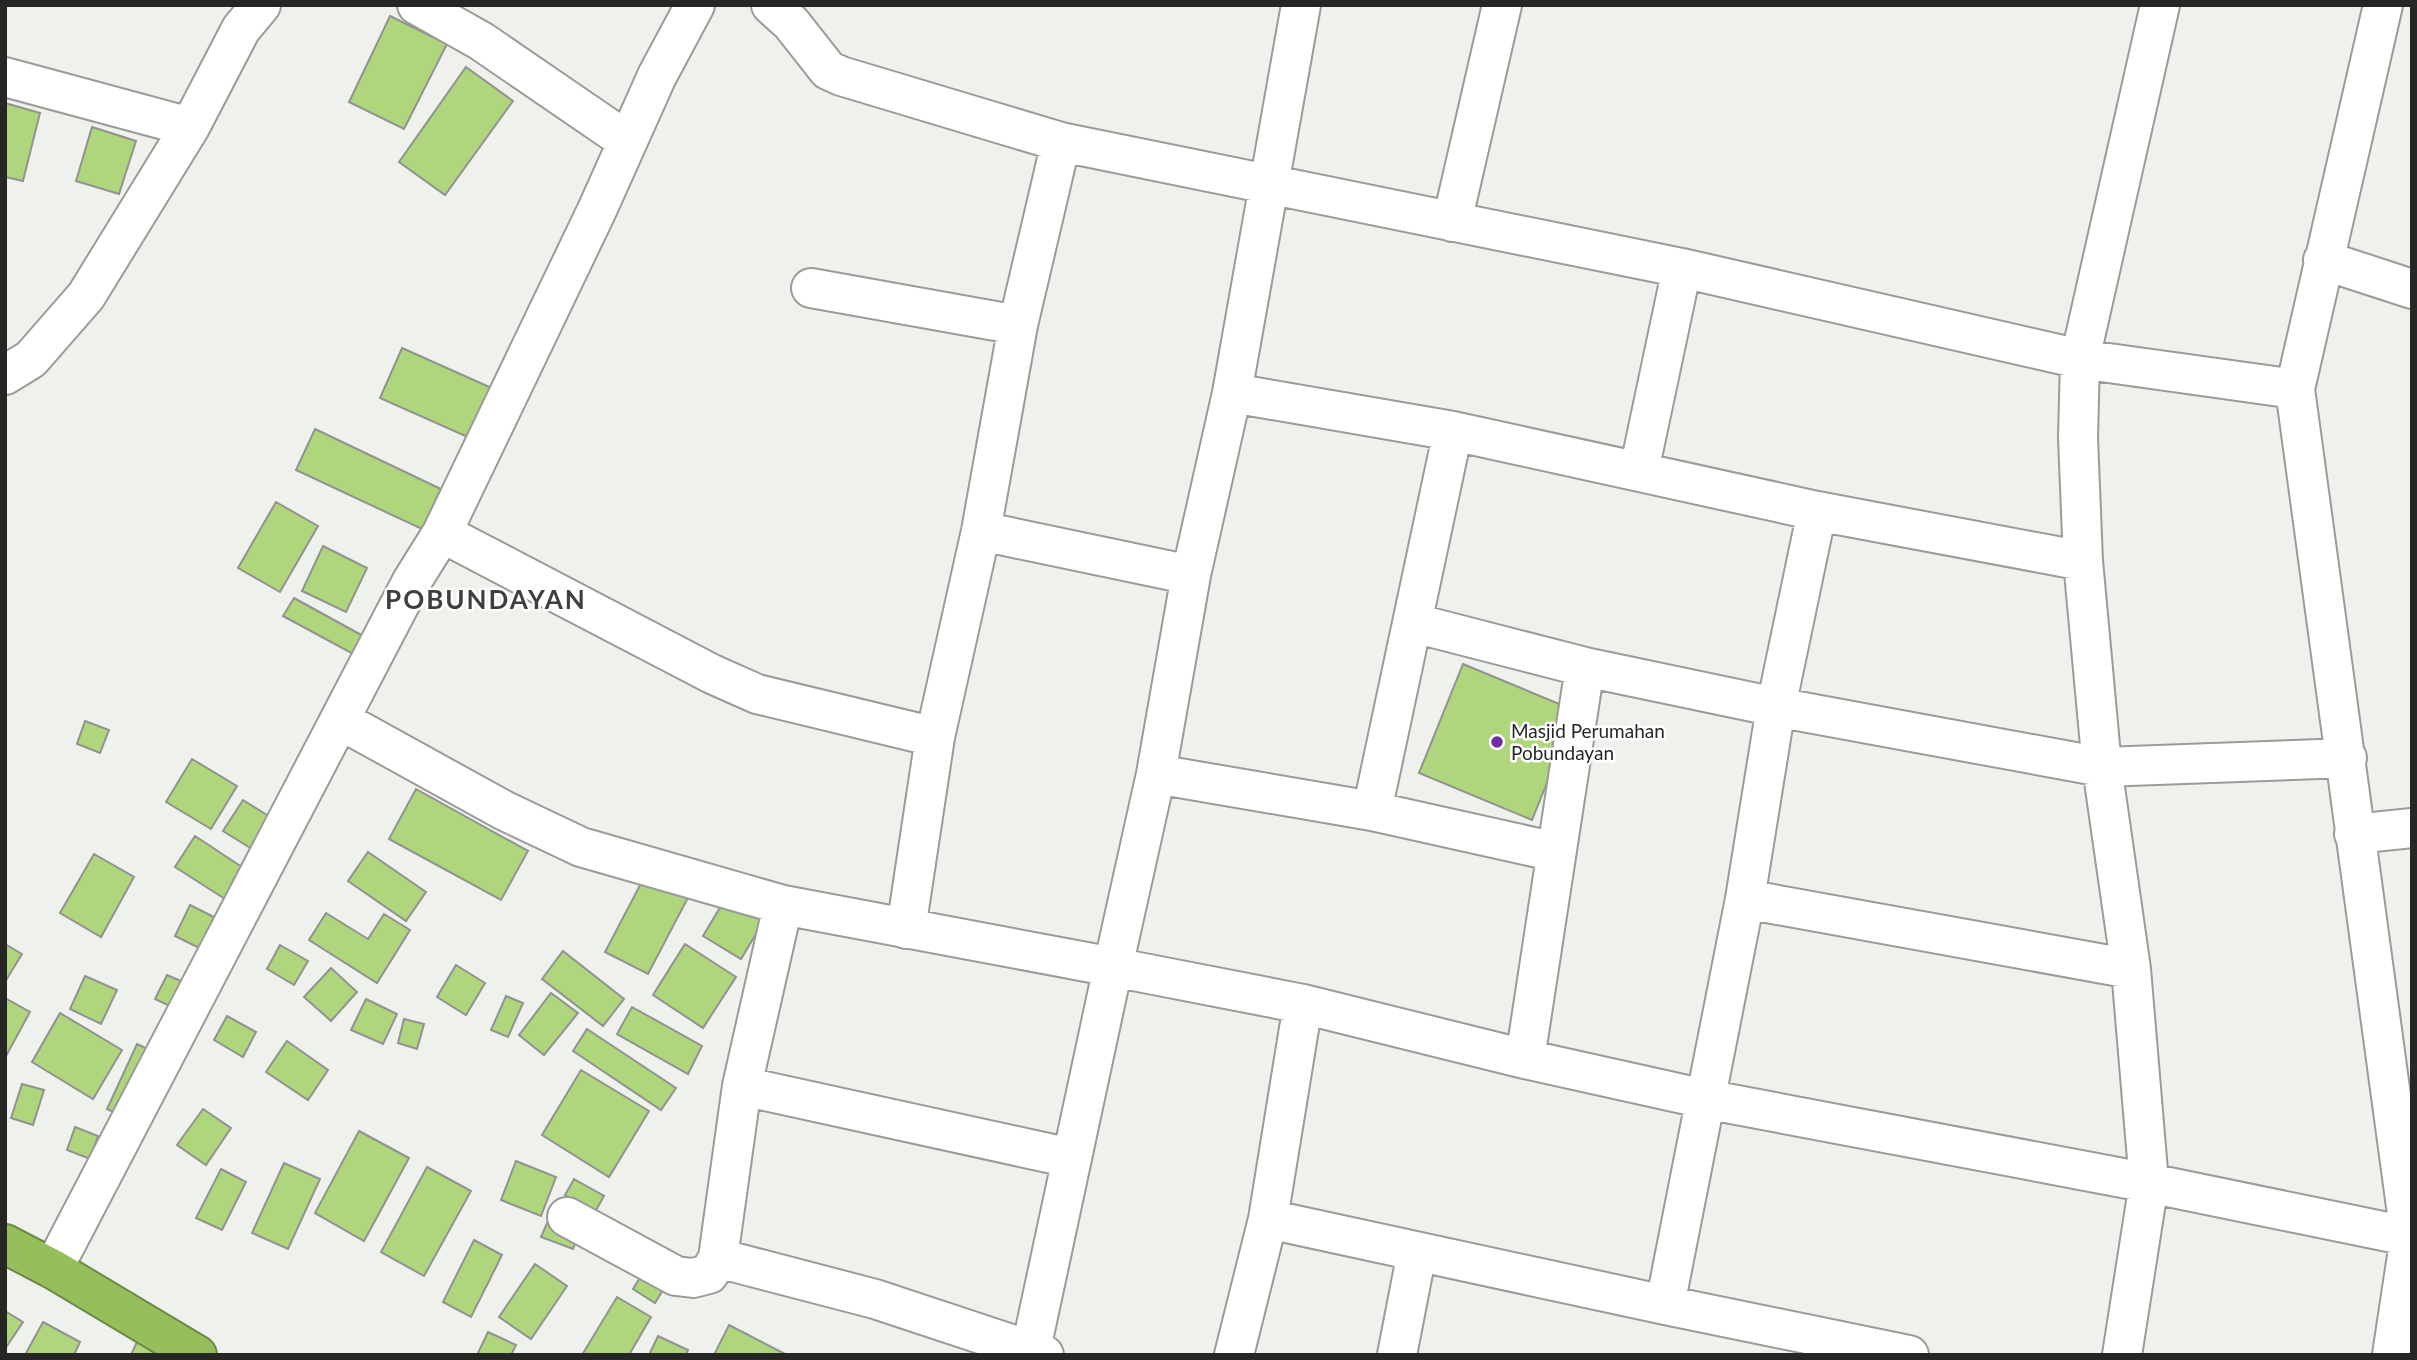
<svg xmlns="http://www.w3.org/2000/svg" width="2417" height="1360" font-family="Lato,sans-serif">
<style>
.building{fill:#afd57d;stroke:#91938f;stroke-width:2}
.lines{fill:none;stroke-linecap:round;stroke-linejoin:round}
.minor-casing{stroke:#9a9c98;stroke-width:42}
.highway-casing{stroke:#6e8947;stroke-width:42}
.minor{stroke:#fff;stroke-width:38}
.highway{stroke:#95bf5a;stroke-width:38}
.poi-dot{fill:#722da1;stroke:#fff;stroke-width:2.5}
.labels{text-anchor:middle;stroke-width:5;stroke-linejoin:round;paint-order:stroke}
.poi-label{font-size:19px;fill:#262625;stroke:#fff;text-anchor:start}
.district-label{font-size:26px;font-weight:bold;letter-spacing:2px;fill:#3e3f3c;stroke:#fff}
</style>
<rect width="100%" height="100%" fill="#eff1ed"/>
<path class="building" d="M390 16 447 44 404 129 349 102Z
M466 67 513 101 445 195 399 162Z
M5 103 40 113 23 181 5 177Z
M92 127 136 141 119 194 76 181Z
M402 348 494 389 472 439 380 398Z
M315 429 441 489 422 529 296 470Z
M276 502 318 526 280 592 238 568Z
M323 546 367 568 346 612 302 591Z
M294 598 365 637 355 655 283 616Z
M1463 664 1576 711 1532 820 1419 773Z
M85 721 109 730 100 753 77 744Z
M192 759 237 786 211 829 166 802Z
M416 789 528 851 501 900 389 839Z
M243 800 275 820 255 851 223 831Z
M195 836 245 869 225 899 175 867Z
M368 852 426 892 406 921 348 881Z
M94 854 134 877 101 937 60 913Z
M648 870 691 892 648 974 605 952Z
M727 896 765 919 741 959 703 936Z
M190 905 216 918 201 949 175 936Z
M326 913 368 939 384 914 410 930 377 983 309 940Z
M5 944 22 954 5 982Z
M685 944 736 977 703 1028 653 995Z
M280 945 308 961 294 985 267 969Z
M563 951 624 999 603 1026 542 979Z
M456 965 485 983 466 1015 437 997Z
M331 968 357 992 331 1021 304 997Z
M167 975 190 985 178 1010 155 999Z
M85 976 117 990 101 1024 70 1009Z
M551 993 578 1013 544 1055 519 1035Z
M506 996 523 1003 508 1037 491 1030Z
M5 998 30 1012 6 1056H5Z
M366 999 397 1014 383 1044 351 1030Z
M632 1007 702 1046 688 1074 617 1034Z
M60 1013 122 1050 93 1099 32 1062Z
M227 1016 256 1032 243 1057 214 1040Z
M404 1019 424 1024 417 1049 398 1043Z
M587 1029 676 1088 661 1110 573 1051Z
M287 1041 328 1070 308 1100 266 1072Z
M137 1044 152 1051 122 1116 107 1109Z
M581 1070 649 1111 609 1177 542 1135Z
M22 1084 44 1090 33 1125 11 1118Z
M203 1109 231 1128 206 1165 177 1145Z
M75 1127 98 1136 90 1159 67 1150Z
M359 1131 409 1158 364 1241 315 1213Z
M516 1161 556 1177 541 1216 501 1200Z
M284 1163 320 1179 288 1249 252 1233Z
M427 1167 471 1191 424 1276 381 1252Z
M221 1169 246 1182 222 1230 196 1218Z
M574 1179 604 1196 595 1212 565 1195Z
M548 1221 579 1234 573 1249 541 1237Z
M474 1240 502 1255 471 1317 443 1302Z
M535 1264 567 1286 531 1339 499 1317Z
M644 1271 666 1285 655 1303 633 1289Z
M617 1297 651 1317 629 1355H582Z
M5 1311 23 1322 5 1349Z
M43 1322 80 1342 74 1355H25Z
M729 1325 787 1355H714Z
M488 1332 516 1345 511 1355H477Z
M141 1333 159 1355H131Z
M658 1336 688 1350 686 1355H649Z"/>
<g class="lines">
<defs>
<path id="minor" d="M417 5 481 41 627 141
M771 5 791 23 828 70 841 76 1061 142 1682 268 2080 359 2295 389
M1301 5 1232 393 1191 575 1156 774 1113 967 1303 1004 1525 1059 1705 1099 2149 1183 2412 1237
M2383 5 2295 389 2410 1236 2392 1355
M5 77 190 127
M1452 222 1502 5
M2323 260 2412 289
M811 288 1018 325
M5 375 31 359 86 296 190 127 241 29 261 5
M1232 393 1453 431 1817 511 2083 561
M1639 471 1682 268
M981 531 1191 575
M442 533 712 674 757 694 935 737
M1414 623 1585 667 1776 707 2102 767 2347 758
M340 720 505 811 581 847 783 905 1113 967 1031 1349
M1156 774 1372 811 1556 852
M1372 811 1453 431
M2354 834 2412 828
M1745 899 2131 969
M906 929 935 737 981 531 1018 325 1061 142
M1525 1059 1585 667
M742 1086 1071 1158
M567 1217 676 1276 693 1278 709 1274 718 1258 742 1086 783 905
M1268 1219 1665 1305 1909 1355
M718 1258 875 1299 1044 1355
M53 1269 412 581 442 533 597 210 657 76 695 5
M1665 1305 1745 899 1776 707 1817 511
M1234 1355 1268 1219 1303 1004
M1397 1355 1417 1252
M2122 1355 2149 1183 2131 969 2102 767 2083 561 2078 438 2080 359 2160 5"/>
<path id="highway" d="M5 1244 53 1269 197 1355"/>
</defs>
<use href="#minor" class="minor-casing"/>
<use href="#highway" class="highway-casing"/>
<use href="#minor" class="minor"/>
<use href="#highway" class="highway"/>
</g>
<circle class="poi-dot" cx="1497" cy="742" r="7"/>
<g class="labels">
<g class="poi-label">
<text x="1511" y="738">Masjid Perumahan<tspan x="1511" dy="22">Pobundayan</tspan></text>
</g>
<g class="district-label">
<text x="486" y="609">POBUNDAYAN</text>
</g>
</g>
<rect width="2417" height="1360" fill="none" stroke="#262625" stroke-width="14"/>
</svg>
